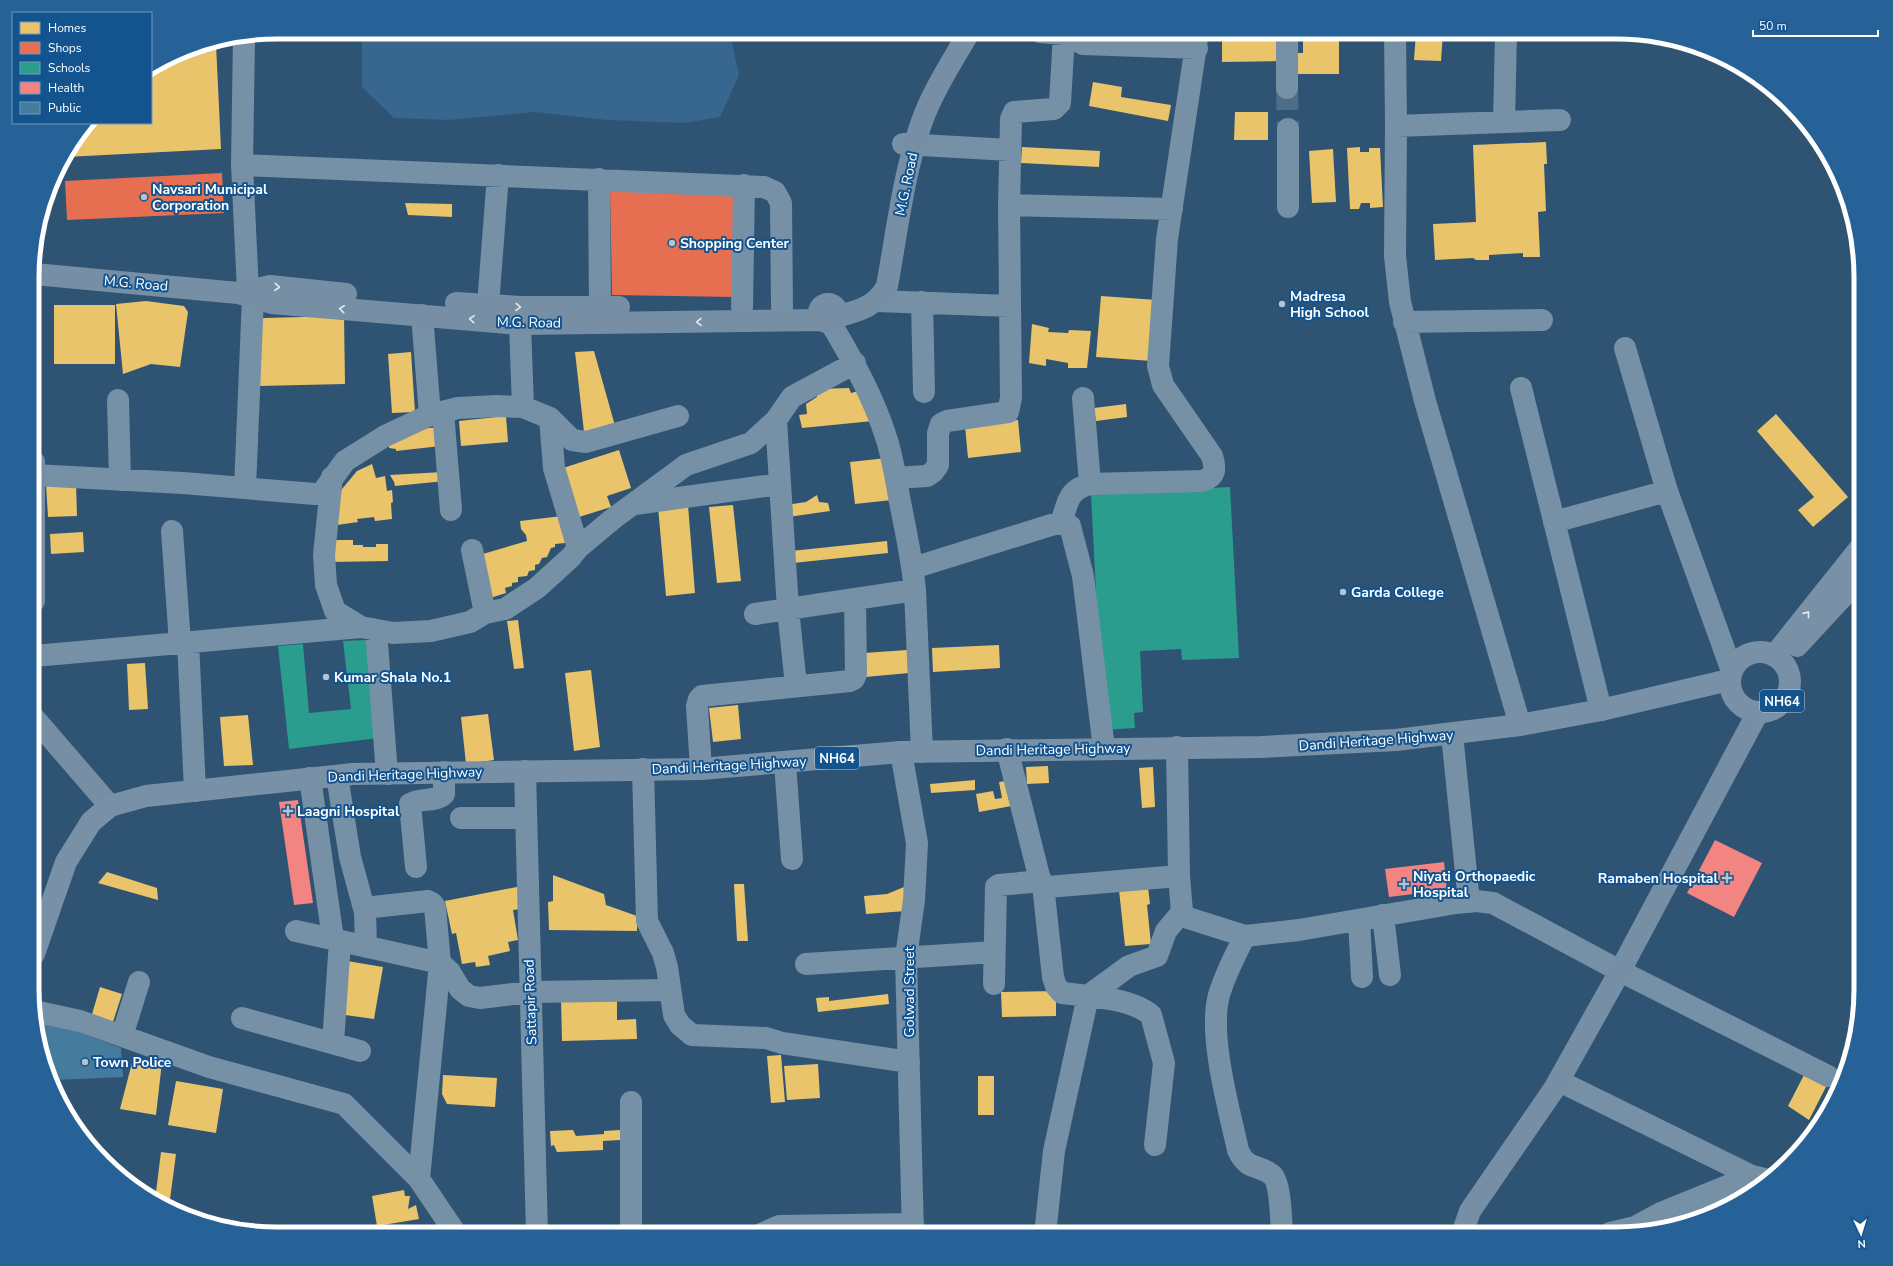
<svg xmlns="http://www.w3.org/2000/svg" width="1893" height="1266" font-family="'Nunito Sans',sans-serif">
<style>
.water{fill:#37668f}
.homes{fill:#e9c46a}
.shops{fill:#e76f51}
.schools{fill:#2a9d8f}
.health{fill:#f28482}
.public{fill:#457b9d}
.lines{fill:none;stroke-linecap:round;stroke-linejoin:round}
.minor-tunnel{stroke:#4e6d88;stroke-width:22;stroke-dasharray:22 11;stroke-linecap:butt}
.minor{stroke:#7690a6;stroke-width:22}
.major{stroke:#768fa5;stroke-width:22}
.highway{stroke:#7991a6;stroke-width:22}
.oneway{stroke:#e4e9ed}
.poi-dot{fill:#b6c3ce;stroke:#13548f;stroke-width:1.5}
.labels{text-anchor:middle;stroke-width:4;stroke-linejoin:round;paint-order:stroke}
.shield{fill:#13548f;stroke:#b8ccdd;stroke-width:1}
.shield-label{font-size:13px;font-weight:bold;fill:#fff}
.street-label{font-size:14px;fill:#fff;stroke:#13548f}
.poi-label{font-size:14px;font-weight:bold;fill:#fff;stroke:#13548f;text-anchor:start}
.rim{fill:none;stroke:#fff;stroke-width:5}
</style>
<rect width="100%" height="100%" fill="#2f5373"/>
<path class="water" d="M362 32H722L731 38 739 75 720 117 684 123 607 120 535 112 449 120 394 118 362 87Z"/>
<path class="homes" d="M1222 32H1281V61L1222 62Z
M1298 32H1339V74H1295V53H1303V38H1298Z
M1416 32H1443L1441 61 1414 60Z
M216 44 221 149 66 157 92 123H151V71L183 51Z
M1093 82 1122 87 1121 97 1171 105 1168 121 1089 106Z
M1235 112H1268V140H1234Z
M1546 142 1547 164H1544L1546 211 1538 212 1540 257H1523V253L1489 255V260H1476L1473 258 1435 260 1433 224 1476 222 1473 145Z
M1022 147 1100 151 1099 167 1021 163Z
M1360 147V152H1369V148H1380L1383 207 1370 208V203H1361L1359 209H1350L1347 148Z
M1333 149 1336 202 1312 203 1309 151Z
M405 203 452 204V217L408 215Z
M1101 296 1157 300 1152 361 1096 357Z
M146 301 184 306 188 312 180 367 151 364 123 374 116 304Z
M54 305H115V364H54Z
M344 316 345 384 259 386 258 321 264 318Z
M1032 324 1049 328 1048 332 1068 333 1069 330 1091 331 1087 368H1068V363L1046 359V366L1029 363Z
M594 351 617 433 584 432 575 352Z
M411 352 415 412 392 413 388 354Z
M849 388 851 393 859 391 873 421 802 428 799 415 807 414 806 404 817 397V389Z
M1126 404 1127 417 1096 421 1094 408Z
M1776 414 1848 497 1813 527 1798 510 1814 497 1757 431Z
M506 416 508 442 461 446 459 421Z
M1018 420 1021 452 968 458 965 426Z
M439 427 441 446 396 451V449L389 448V443L411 430Z
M619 450 631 488 607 496 611 507 579 517 563 468Z
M887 458 892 500 855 504 850 462Z
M372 464 376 478 385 476 387 491 392 490 393 502 391 503 392 519 375 521 374 517 357 519 358 522 337 525 338 499 342 489 357 471Z
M443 472 445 481 395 486 394 482 390 475Z
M76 483 77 516 48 517 46 484Z
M817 495 819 502 828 503 830 511 788 517 786 505 806 502Z
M688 505 695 593 666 596 658 507Z
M733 505 741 581 717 583 709 507Z
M562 516 565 543 555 544V547L551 548 547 557 542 558 539 564 535 565V570L529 571 527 576 518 577V582L512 583V586L505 588 506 593 490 598 483 554 527 541 526 535 521 529 520 521Z
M83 532 84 552 51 554 50 534Z
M331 540H353V545H363V547H376V544H388V561L331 562Z
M887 541 888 553 793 563 791 551Z
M518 620 524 668 514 669 507 621Z
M999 645 1000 668 933 672 932 648Z
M907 650 909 673 865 677 864 653Z
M145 663 148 709 129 710 127 664Z
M591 670 600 747 574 751 565 673Z
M738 705 741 739 713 742 709 708Z
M488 714 494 760 466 764 461 717Z
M248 715 253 765 224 766 220 717Z
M1048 766 1049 783 1027 784 1026 767Z
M1153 767 1155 807 1142 808 1139 768Z
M975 780V790L931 793 930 784Z
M1012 780 1017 805 979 812 976 794 993 791 995 799 1002 798 999 782Z
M107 872 157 888 158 900 98 883Z
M553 875 604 894 606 905 637 916V931L549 930 548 902 553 901Z
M734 884H744L748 941H737Z
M522 886 527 908 513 910 518 940 508 942 510 951 488 956 490 965 476 967 475 962 462 964 456 933 452 934 445 901Z
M904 887 906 911 866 914 864 896 887 894Z
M1148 887 1150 904 1147 905 1151 944 1125 946 1119 890Z
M347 961 383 967 374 1019 338 1014Z
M100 987 122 994 111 1028 90 1021Z
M1056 991V1016L1002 1017 1001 992Z
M888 994 889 1004 818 1012 816 998 829 997V1001Z
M617 999V1020L636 1019 637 1039 562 1041 561 1000Z
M781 1055 785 1102 771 1103 767 1056Z
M133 1059 162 1062 156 1115 120 1109Z
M818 1064 820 1098 787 1100 784 1066Z
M1805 1073 1828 1083 1809 1120 1788 1106Z
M443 1075 497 1078 495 1107 447 1104 442 1094Z
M978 1076H994V1115H978Z
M176 1081 223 1089 216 1133 168 1125Z
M573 1130 576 1136 604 1134V1131L620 1130V1140L603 1141V1150L557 1152 554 1145 551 1146 550 1131Z
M161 1152 176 1154 169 1207 155 1200Z
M404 1190 405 1196H410L408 1209 416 1205 419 1219 377 1226 372 1196Z"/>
<path class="shops" d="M222 173 224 213 67 220 65 181Z
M610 189 734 192 735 297 612 295Z"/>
<path class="schools" d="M1230 487 1239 658 1182 660 1181 649 1140 651 1143 712 1134 713 1135 728 1103 730 1091 494Z
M367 640 378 738 289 749 278 646 303 644 309 713 351 709 343 641Z"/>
<path class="health" d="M298 800 313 903 294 905 279 802Z
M1715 840 1762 863 1734 917 1687 893Z
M1444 862 1447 890 1389 897 1385 869Z"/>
<path class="public" d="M42 1023 68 1028 121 1048 123 1077 54 1080 42 1045Z"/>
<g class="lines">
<path class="minor-tunnel" d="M1287 88 1288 129"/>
<path class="minor" d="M1040 32 1064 34 1083 44 1197 48
M1287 32V88
M1395 32 1396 126 1395 256 1400 302 1425 401 1520 725
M244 38 242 165 248 291
M1504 122 1506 32
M1396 126 1560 120
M1288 129V207
M903 144 1010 150
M242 165 764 187 775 192 781 203 782 307
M599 179 600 307
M1009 205 1172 209
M877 301 1010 306
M922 302 924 392
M488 305 498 175
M742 307 744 185
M422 315 430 415
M830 322C852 359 873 396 886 437 893 458 896 481 900 502 906 531 912 560 915 590L922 752
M1404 322 1542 320
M520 324 523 407
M1625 348 1667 491 1732 671
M1521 388 1601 710
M1083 398 1090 484
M118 400 120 480
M443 412 451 510
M550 418 554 468 578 548
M776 420 788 609 796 686
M34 475 183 483 315 494 322 493 345 461 385 436 430 415 458 408 496 406 523 407 550 418 572 440 586 442 678 416
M332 477 324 555 326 585 335 611 361 627
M896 478 927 476 933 472 938 465V433L941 424 947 421 1008 412 1011 398 1009 205 1011 119 1014 112 1054 109 1060 103 1064 34
M245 488 253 297
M635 504 780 484
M1554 522 1667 491
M1061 523C1068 503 1067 490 1090 484L1202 481C1216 477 1216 469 1212 456L1163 385 1158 366 1167 239 1198 32
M172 531 180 643
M472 550 485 613
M913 568 1051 525 1061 523 1070 526 1083 576 1104 749
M755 614 915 590
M376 630 387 774
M188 642 195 791
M34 656 361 627 393 633 431 631 470 622 485 613 505 609 537 588 571 557 578 548 614 518 686 465 751 443 776 420 792 397 855 363
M1452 734 1469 902
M1177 747 1179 876 1182 912 1188 918 1245 936 1299 930 1456 903 1476 901 1493 903 1620 971 1828 1076
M1007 749 1039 876 1043 885 1048 887 1179 876
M901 752 917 843 914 900 906 957 913 1234
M785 763 792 859
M643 769 647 921 663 953 667 967 674 1015 680 1025 692 1035 766 1038 782 1043 909 1062
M701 769 697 706 699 699 702 696 850 681 854 679 856 674 855 599
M525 771 537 1234
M337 776 350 857 365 912 366 947
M310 778 333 939
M461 818H526
M416 867 410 804C421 797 434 803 444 794V772
M1043 885 1053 977 1056 986 1062 993C1088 996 1131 998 1151 1015L1164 1063 1155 1145
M364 908 428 901 432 903 435 907 440 963 419 1179
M1383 915 1390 975
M1359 920 1362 977
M296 931 440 963 450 972 460 989 469 996 480 998 530 992 670 990
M1245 936C1235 955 1225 975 1219 995 1208 1035 1229 1109 1238 1150 1247 1171 1259 1164 1272 1175 1281 1183 1281 1222 1282 1234
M806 964 994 952
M994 984 996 887 999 885 1041 881
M34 1011 80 1021 209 1067 344 1104 419 1179 456 1234
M242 1018 360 1051
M122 1036 139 982
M333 1043 340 941
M1559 1081 1752 1176 1768 1180
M1610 1233 1635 1227 1661 1213 1752 1176
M631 1234V1102
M761 1234 779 1226 913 1224
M1045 1234 1054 1151 1088 996 1129 966 1157 956 1166 931 1182 912"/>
<path class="major" d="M34 274 238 293 272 303 520 324 822 320
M243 292 270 286 346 294
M456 303 520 307H619
M819 313a9 9 0 1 1 18 0a9 9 0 1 1-18 0Z
M836 317C858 311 876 307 887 286 897 232 903 176 921 124 932 92 952 62 969 32
M34 462V601
M34 718 110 806
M1462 1234 1470 1211 1554 1089 1620 971 1758 712"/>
<path class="highway" d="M1797 646 1860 578
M1730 682a30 30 0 1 1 60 0a30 30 0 1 1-60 0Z
M1774 656 1860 548
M34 954 66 862 91 822 110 806 146 796 353 774 701 769 901 752 1261 747 1396 740 1520 725 1601 710 1729 680"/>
</g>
<defs><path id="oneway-chevron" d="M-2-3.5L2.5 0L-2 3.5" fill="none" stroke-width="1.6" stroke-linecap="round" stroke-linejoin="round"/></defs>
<g class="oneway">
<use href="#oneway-chevron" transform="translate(277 287) rotate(5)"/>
<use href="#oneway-chevron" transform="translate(518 307) rotate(2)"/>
<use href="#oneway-chevron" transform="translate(342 309) rotate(-175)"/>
<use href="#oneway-chevron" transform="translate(472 319) rotate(-175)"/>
<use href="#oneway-chevron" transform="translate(699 322) rotate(179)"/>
<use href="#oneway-chevron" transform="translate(1807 614) rotate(-51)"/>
</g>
<g class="poi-dot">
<circle cx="144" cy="197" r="4"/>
<circle cx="672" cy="243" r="4"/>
<circle cx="1282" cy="304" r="4"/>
<circle cx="1343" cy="592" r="4"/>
<circle cx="326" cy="677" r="4"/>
<path d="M286 805h4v4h4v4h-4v4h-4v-4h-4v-4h4z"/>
<path d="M1725 872h4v4h4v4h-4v4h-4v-4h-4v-4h4z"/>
<path d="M1402 878h4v4h4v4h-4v4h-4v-4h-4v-4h4z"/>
<circle cx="85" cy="1062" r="4"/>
</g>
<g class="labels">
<g class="shield">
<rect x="1760" y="690" width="44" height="22" rx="3"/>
<rect x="815" y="747" width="44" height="22" rx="3"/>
</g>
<g class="shield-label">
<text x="1782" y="706">NH64</text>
<text x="837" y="763">NH64</text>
</g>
<g class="street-label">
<text transform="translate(906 184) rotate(-78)" y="5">M.G. Road</text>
<text transform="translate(136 283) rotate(5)" y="5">M.G. Road</text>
<text transform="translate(529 322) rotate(1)" y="5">M.G. Road</text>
<text transform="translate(1376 740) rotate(-4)" y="5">Dandi Heritage Highway</text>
<text transform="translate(1053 749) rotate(-1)" y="5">Dandi Heritage Highway</text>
<text transform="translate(729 765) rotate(-3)" y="5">Dandi Heritage Highway</text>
<text transform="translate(405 774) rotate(-2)" y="5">Dandi Heritage Highway</text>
<text transform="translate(909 992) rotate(-90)" y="5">Golwad Street</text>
<text transform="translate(530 1002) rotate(-92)" y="5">Sattapir Road</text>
</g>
<g class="poi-label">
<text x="152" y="194">Navsari Municipal<tspan x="152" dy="16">Corporation</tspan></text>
<text x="680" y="248">Shopping Center</text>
<text x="1290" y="301">Madresa<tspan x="1290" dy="16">High School</tspan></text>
<text x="1351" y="597">Garda College</text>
<text x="334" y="682">Kumar Shala No.1</text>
<text x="297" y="816">Laagni Hospital</text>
<text x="1413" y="881">Niyati Orthopaedic<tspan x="1413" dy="16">Hospital</tspan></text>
<text x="1718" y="883" text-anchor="end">Ramaben Hospital</text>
<text x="93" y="1067">Town Police</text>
</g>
</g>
<path d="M0 0H1893V1266H0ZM277 39H1616A238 238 0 0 1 1854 277V989A238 238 0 0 1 1616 1227H277A238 238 0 0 1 39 989V277A238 238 0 0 1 277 39Z" fill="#266298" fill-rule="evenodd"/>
<path class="rim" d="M277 39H1616A238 238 0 0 1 1854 277V989A238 238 0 0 1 1616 1227H277A238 238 0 0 1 39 989V277A238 238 0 0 1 277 39Z"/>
<rect x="12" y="12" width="140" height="112" fill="#13548f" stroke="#7198bc"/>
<rect x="20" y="22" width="20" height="12" fill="#e9c46a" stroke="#7198bc"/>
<text x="48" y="32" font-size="12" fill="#ffffff">Homes</text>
<rect x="20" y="42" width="20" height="12" fill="#e76f51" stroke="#7198bc"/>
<text x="48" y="52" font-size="12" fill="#ffffff">Shops</text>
<rect x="20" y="62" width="20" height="12" fill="#2a9d8f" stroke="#7198bc"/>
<text x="48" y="72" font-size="12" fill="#ffffff">Schools</text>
<rect x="20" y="82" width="20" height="12" fill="#f28482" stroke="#7198bc"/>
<text x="48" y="92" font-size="12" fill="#ffffff">Health</text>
<rect x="20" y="102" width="20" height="12" fill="#457b9d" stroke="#7198bc"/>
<text x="48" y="112" font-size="12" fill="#ffffff">Public</text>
<g transform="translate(1861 1234) rotate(176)" stroke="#13548f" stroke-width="3" paint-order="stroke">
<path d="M0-3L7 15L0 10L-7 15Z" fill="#ffffff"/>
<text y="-6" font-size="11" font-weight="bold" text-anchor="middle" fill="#ffffff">N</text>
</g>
<path d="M1753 30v6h125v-6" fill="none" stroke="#ffffff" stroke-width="2"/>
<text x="1759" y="30" font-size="12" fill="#ffffff" stroke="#13548f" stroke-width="3" paint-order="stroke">50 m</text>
</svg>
